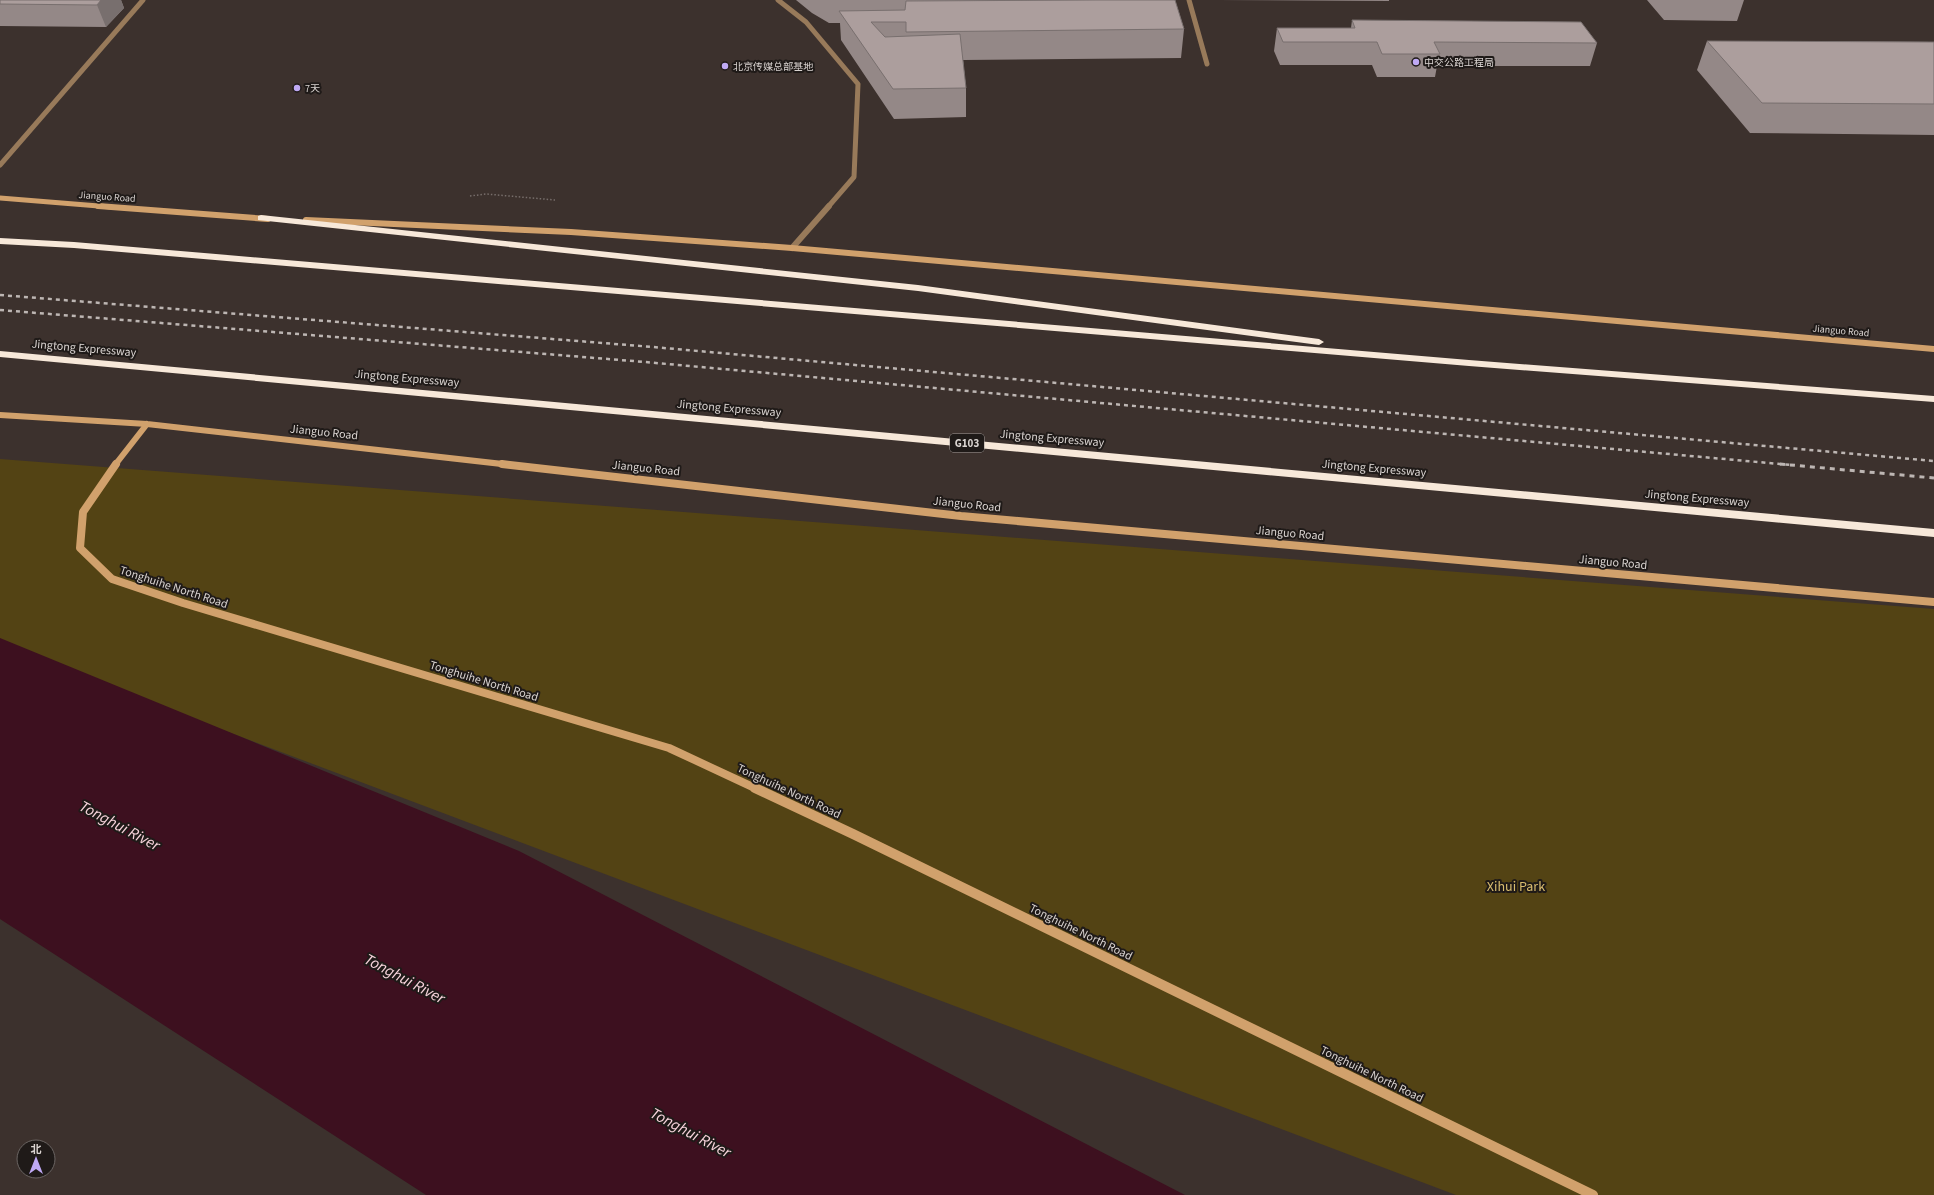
<svg xmlns="http://www.w3.org/2000/svg" width="1934" height="1195" font-family="'Source Sans 3','Noto Sans SC',sans-serif">
<style>
.green{fill:#534314}
.water{fill:#3d101f}
.lines{fill:none;stroke-linecap:round;stroke-linejoin:round}
.path{stroke:#776e6b;stroke-width:1.5;stroke-dasharray:1.5 2;stroke-linecap:butt}
.street-far1{stroke:#987a5a;stroke-width:5}
.street{stroke:#987a5a;stroke-width:6}
.secondary-far3{stroke:#d1a16c;stroke-width:5}
.secondary-far2{stroke:#d1a16c;stroke-width:6}
.secondary-far1{stroke:#d1a16c;stroke-width:8}
.secondary{stroke:#d1a16c;stroke-width:10}
.highway{fill:#f7e8d9;fill-rule:evenodd}
.rail-far1{stroke:#bdb6b3;stroke-width:2.5;stroke-dasharray:4 4;stroke-linecap:butt}
.rail{stroke:#bdb6b3;stroke-width:3;stroke-dasharray:5 5;stroke-linecap:butt}
.wall{fill:#948887}
.shaded-wall{fill:#786f6e}
.building{fill:#ac9e9d;stroke:#786f6e}
.poi-dot{fill:#bfa9f4;stroke:#1f1a18;stroke-width:1.5}
.labels{text-anchor:middle;stroke-width:4;stroke-linejoin:round;paint-order:stroke}
.far-poi-label{font-size:10px;fill:#dad4d1;stroke:#1f1a18;text-anchor:start}
.far-street-label{font-size:10px;fill:#dad4d1;stroke:#1f1a18}
.shield{fill:#1f1a18;stroke:#a29c9a;stroke-width:1}
.shield-label{font-size:11px;font-weight:bold;fill:#dad4d1}
.street-label{font-size:12px;fill:#dad4d1;stroke:#1f1a18}
.near-park-label{font-size:14px;fill:#d8bc6f;stroke:#1f1a18}
.near-water-label{font-size:16px;font-style:italic;fill:#f7d3db;stroke:#1f1a18}
</style>
<rect width="100%" height="100%" fill="#3c312d"/>
<path class="green" d="M0 459 1934 609V1195H1456L0 646Z"/>
<path class="water" d="M0 638 519 851 1185 1195H426L0 919Z"/>
<g class="lines">
<path class="path" d="M470 196 486 194 555 200"/>
<path class="street-far1" d="M778 0 806 22 858 84 854 177 828 207
M1189 0 1207 64
M0 165 143 0"/>
<path class="street" d="M792 248 829 206"/>
<path class="secondary-far3" d="M0 198 111 207"/>
<path class="secondary-far2" d="M98 206 268 219
M306 220 571 232 792 248 1934 349
M0 415 147 424 511 465
M115 465 147 424"/>
<path class="secondary-far1" d="M116 464 83 512 80 548 112 579 183 603 669 748 757 789
M502 464 961 516 1934 602"/>
<path class="secondary" d="M755 788 853 834 1593 1195"/>
<path class="highway" d="M261 215 918 285 1319 339 1324 342 1319 345 918 291 258 220V216Z
M0 238 74 242 1469 360 1934 396V402L1469 366 74 248 0 244Z
M0 351 1934 529V537L0 357Z"/>
<path class="rail-far1" d="M0 295 653 347 1934 461
M0 310 645 362 1791 465"/>
<path class="rail" d="M1780 464 1934 478"/>
</g>
<path class="wall" d="M0 0H121L124 8 106 27 0 26Z
M796 0H1175L1184 29 1181 58 963 60 966 88V117L894 119 841 40 840 23H829L812 13Z
M1218 0H1389V1Z
M1647 0H1744L1737 21 1664 20Z
M1352 20 1597 43 1590 66H1437L1435 77H1377L1372 65H1280L1274 51 1277 28H1351Z
M1707 41 1934 42V135L1750 133 1697 70Z"/>
<path class="shaded-wall" d="M101 0H121L124 8 106 27 97 5Z"/>
<path class="building" d="M0 0H101L97 5 0 4Z
M1096 0H1175L1184 29 906 32V22H871L885 37 960 34 966 88 893 89 839 11 905 10 906 1Z
M1352 20 1581 22 1597 43 1434 42 1440 54H1382L1377 42H1283L1277 28H1355Z
M1707 41 1934 42V104L1762 103Z"/>
<g class="poi-dot">
<circle cx="1416" cy="62" r="4"/>
<circle cx="725" cy="66" r="4"/>
<circle cx="297" cy="88" r="4"/>
</g>
<g class="labels">
<g class="far-poi-label">
<text x="1424" y="66">中交公路工程局</text>
<text x="733" y="70">北京传媒总部基地</text>
<text x="305" y="92">7天</text>
</g>
<g class="far-street-label">
<text transform="translate(107 196) rotate(4)" y="4">Jianguo Road</text>
<text transform="translate(1841 330) rotate(5)" y="4">Jianguo Road</text>
</g>
<rect class="shield" x="950" y="434" width="34" height="18" rx="3"/>
<g class="shield-label">
<text x="967" y="447">G103</text>
</g>
<g class="street-label">
<text transform="translate(84 348) rotate(5)" y="4">Jingtong Expressway</text>
<text transform="translate(407 378) rotate(5)" y="4">Jingtong Expressway</text>
<text transform="translate(729 408) rotate(5)" y="4">Jingtong Expressway</text>
<text transform="translate(324 432) rotate(6)" y="4">Jianguo Road</text>
<text transform="translate(1052 438) rotate(5)" y="4">Jingtong Expressway</text>
<text transform="translate(646 468) rotate(6)" y="4">Jianguo Road</text>
<text transform="translate(1374 468) rotate(5)" y="4">Jingtong Expressway</text>
<text transform="translate(1697 498) rotate(5)" y="4">Jingtong Expressway</text>
<text transform="translate(967 504) rotate(6)" y="4">Jianguo Road</text>
<text transform="translate(1290 533) rotate(5)" y="4">Jianguo Road</text>
<text transform="translate(1613 562) rotate(5)" y="4">Jianguo Road</text>
<text transform="translate(174 587) rotate(18)" y="4">Tonghuihe North Road</text>
<text transform="translate(484 681) rotate(17)" y="4">Tonghuihe North Road</text>
<text transform="translate(789 791) rotate(25)" y="4">Tonghuihe North Road</text>
<text transform="translate(1081 932) rotate(26)" y="4">Tonghuihe North Road</text>
<text transform="translate(1372 1074) rotate(26)" y="4">Tonghuihe North Road</text>
</g>
<g class="near-park-label">
<text x="1516" y="891">Xihui Park</text>
</g>
<g class="near-water-label">
<text transform="translate(120 825) rotate(28)" y="6">Tonghui River</text>
<text transform="translate(405 978) rotate(28)" y="6">Tonghui River</text>
<text transform="translate(691 1132) rotate(28)" y="6">Tonghui River</text>
</g>
</g>
<g transform="translate(36 1159)"><circle r="19" fill="#1f1a18" stroke="#6a6462"/>
<path d="M0-3L7 15L0 10L-7 15Z" fill="#bfa9f4"/>
<text y="-6" font-size="11" font-weight="bold" text-anchor="middle" fill="#dad4d1">北</text>
</g>
</svg>
